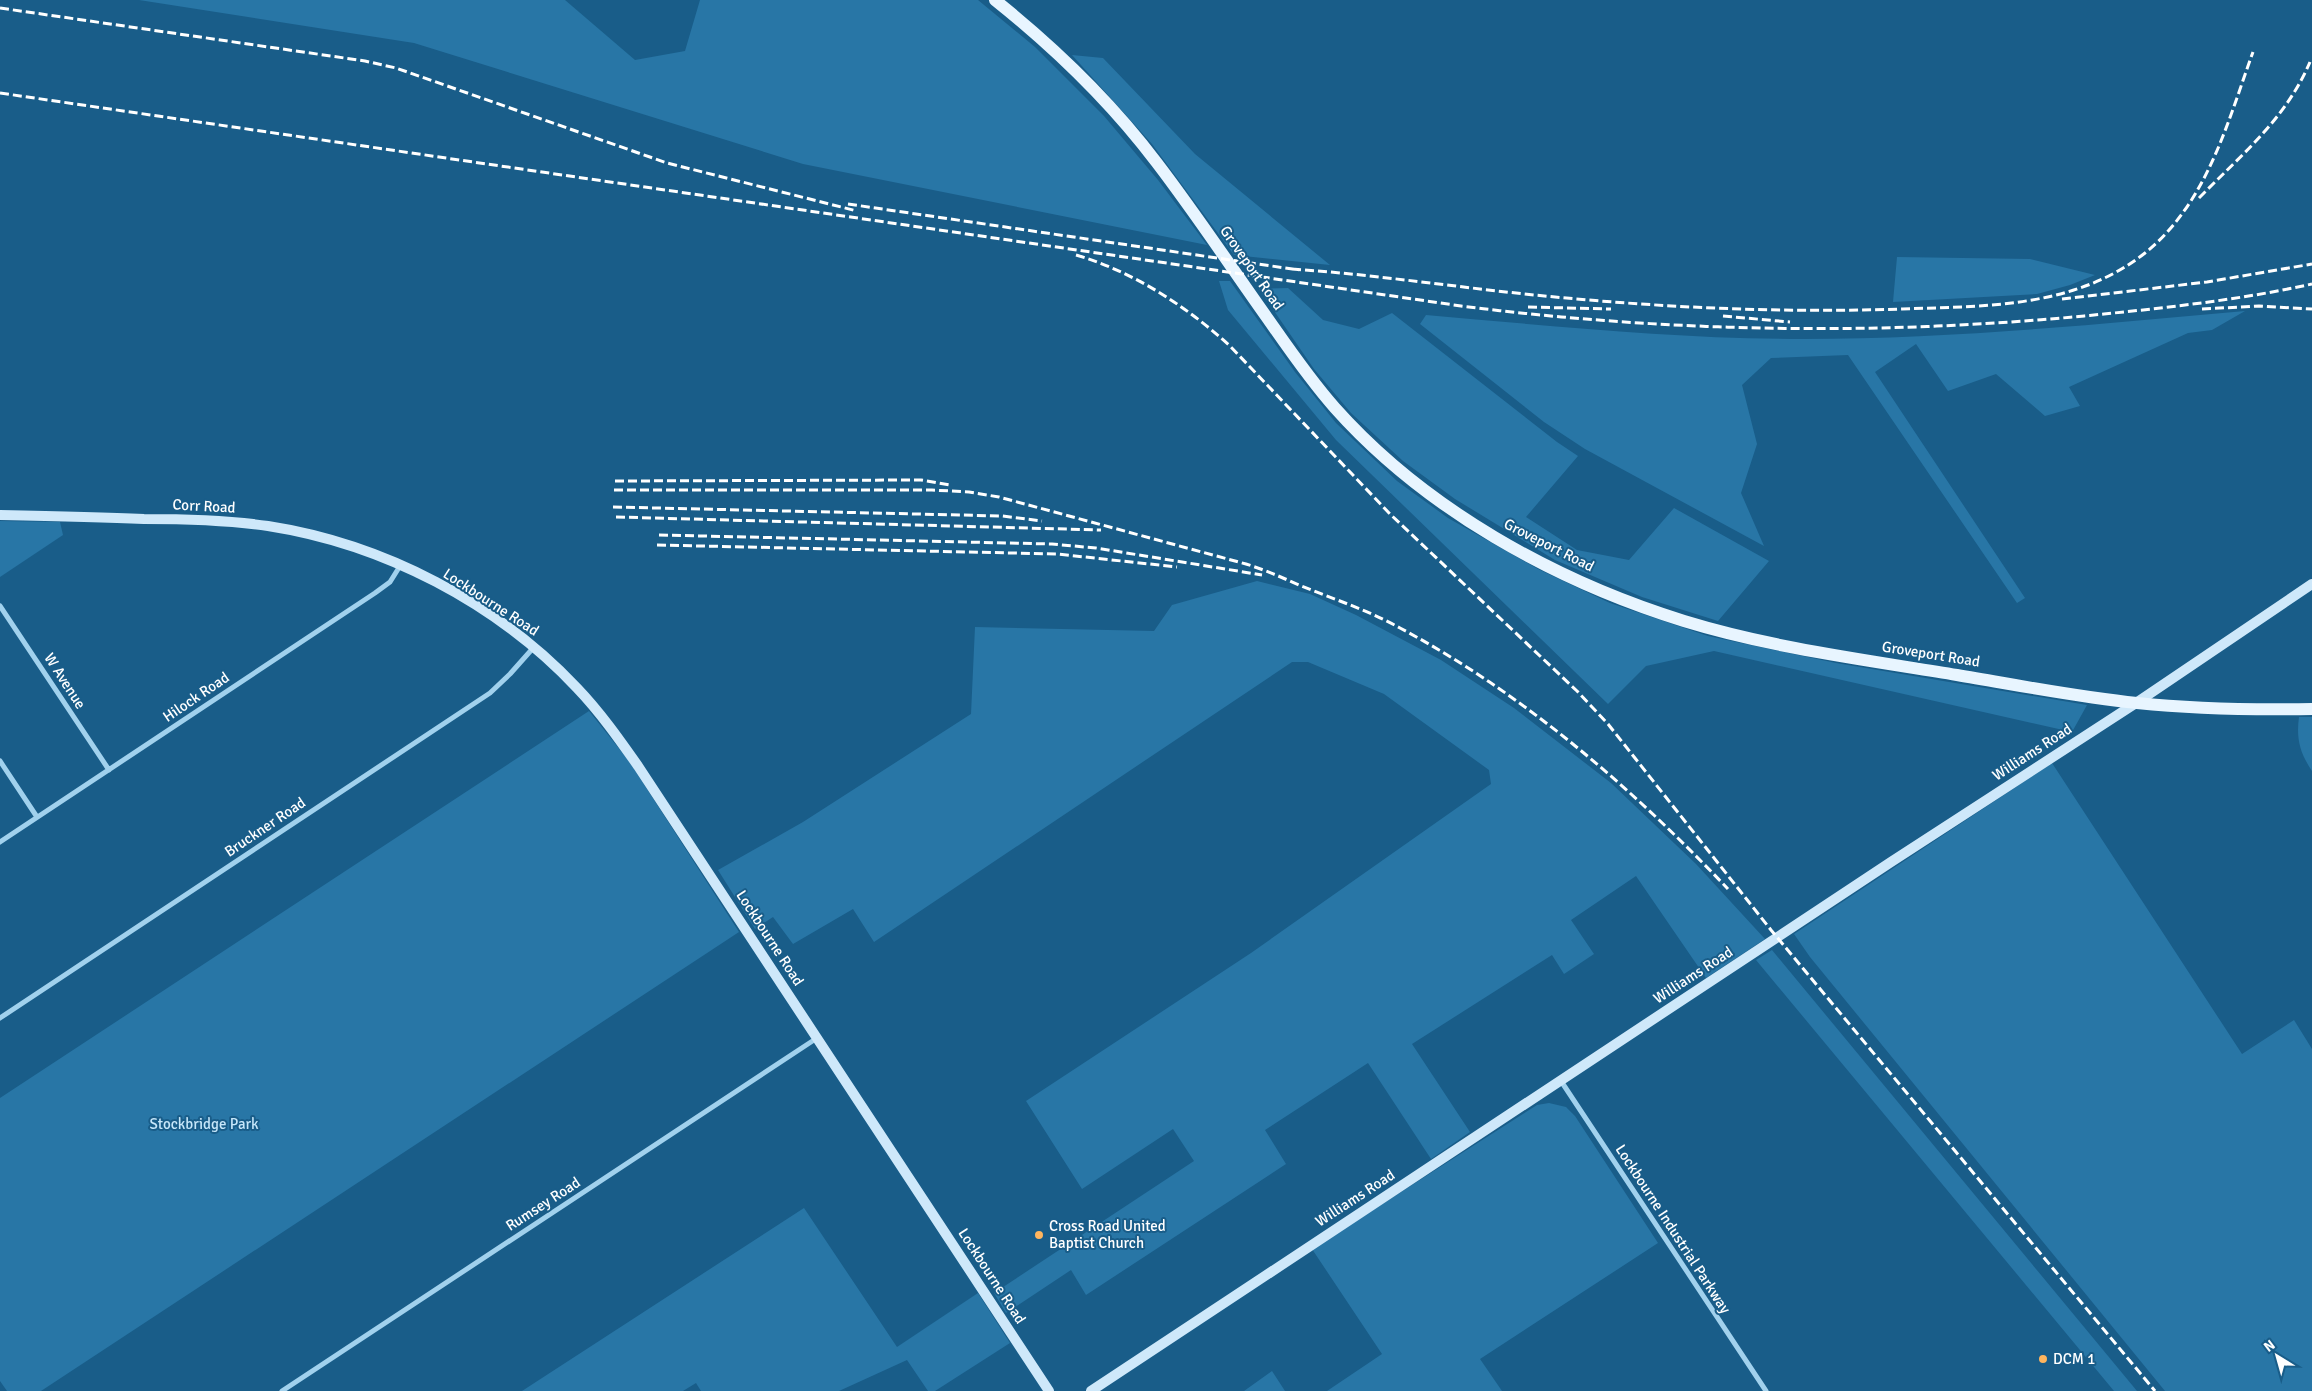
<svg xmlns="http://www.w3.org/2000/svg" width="2312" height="1391" font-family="Signika,sans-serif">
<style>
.green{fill:#2876a6}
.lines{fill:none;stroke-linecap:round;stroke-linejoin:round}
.street{stroke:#a1d1ed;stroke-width:5}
.secondary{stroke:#cee8fa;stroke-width:10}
.primary{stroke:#e8f5ff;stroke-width:12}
.rail{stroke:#fff;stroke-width:3;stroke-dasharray:9 4;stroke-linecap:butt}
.poi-dot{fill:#ffb55e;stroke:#195d89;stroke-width:2}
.labels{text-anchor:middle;stroke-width:4;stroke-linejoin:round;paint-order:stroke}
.street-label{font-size:15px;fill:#fff;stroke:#195d89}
.park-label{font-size:15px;fill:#c7e7fa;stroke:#195d89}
.poi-label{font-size:15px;fill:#fff;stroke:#195d89;text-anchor:start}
</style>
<rect width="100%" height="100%" fill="#195d89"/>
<path class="green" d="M139 0H565L635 60 685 51 700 0H978L1035 47 1104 116 1158 180 1207 245 803 164 414 43Z
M1072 55 1103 58 1195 154 1330 265 1234 255 1152 144Z
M1897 257 2030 259 2095 275 2070 285 2037 294 1893 302Z
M1219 281H1230L1295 372 1336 423 1397 481 1448 518 1538 569 1610 603 1708 636 1836 663 2087 705 2072 732 1714 651 1646 666 1608 704 1336 440 1228 310Z
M1288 288 1323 320 1359 329 1392 313 1557 442 1578 456 1526 517 1577 550 1629 560 1674 508 1769 561 1718 621 1642 597 1555 560 1455 499 1403 461 1351 413 1314 369 1259 289Z
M2245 311 2212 330 2188 333 2069 387 2080 406 2045 416 1996 374 1948 391 1916 344 1875 372 2025 598 2017 603 1848 355 1771 358 1742 385 1757 444 1741 493 1764 546 1585 449 1544 422 1420 324 1426 315C1552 326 1678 339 1804 339 1952 339 2098 324 2245 311Z
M0 521 60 522 63 535 0 577Z
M1257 581 1310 594 1356 615 1441 660 1514 708 1611 783 1696 864 1765 939 1706 978 1636 876 1571 920 1594 954 1564 974 1552 955 1412 1044 1470 1132 1431 1159 1368 1063 1265 1130 1286 1164 1086 1295 1071 1270 1006 1313 994 1293 1194 1161 1173 1129 1082 1189 1026 1101 1251 953 1491 784 1489 770 1384 694 1308 662H1292L874 942 853 909 793 944 773 917 755 929 718 870 803 822 971 714 975 627 1154 631 1172 605Z
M589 711 629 761 739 932 41 1391H7L0 1381V1098Z
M2299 717H2312V771C2300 753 2296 739 2299 717Z
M2052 763 2242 1054 2294 1020 2312 1049V1391H2165L1810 957 1794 934Z
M1772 950 2137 1391H2114L1756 960Z
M1549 1103 1566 1107 1575 1116 1658 1243 1480 1359 1502 1391H1327L1382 1354 1312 1249 1537 1105Z
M804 1208 897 1347 978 1293 1010 1343 935 1391H928L907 1360 839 1391H701L696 1383 683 1391H522Z
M1272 1371 1285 1391H1244Z"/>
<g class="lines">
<path class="street" d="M0 606 109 770
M0 761 37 817
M0 842 375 593 390 582 400 566
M0 1018 490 693 510 674 534 647
M1561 1081 1766 1391
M282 1391 817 1038"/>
<path class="secondary" d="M0 515C48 516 96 517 144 519 185 519 227 520 268 526 384 544 497 603 577 688 600 712 619 739 638 766L1049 1391
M1091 1391 1891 862 2136 703 2312 584"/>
<path class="primary" d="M995 0C1055 48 1111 102 1157 163 1196 214 1231 267 1268 319 1289 349 1310 380 1335 408 1425 509 1555 581 1684 621 1772 648 1866 660 1957 675 2017 685 2077 697 2137 703 2195 709 2254 710 2312 709"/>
<path class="rail" d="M0 8 365 61 396 68 667 163 857 211
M0 93 1461 306C1674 333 1890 336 2104 314 2173 307 2244 299 2312 284
M2199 198C2242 154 2285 120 2310 62
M848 204 1299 270
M1076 255C1134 272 1186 306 1230 346L1390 514 1577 691 1608 724 1771 930 2155 1391
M1292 269C1381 275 1468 289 1555 297 1671 308 1787 313 1902 309 1987 306 2075 308 2145 253 2207 203 2227 124 2253 52
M2062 299 2207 282 2312 264
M1528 307 1611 309
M2202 309 2259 306 2312 309
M1723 316 1790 322
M615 481 921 480 950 485
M614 490H932L969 492 999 497 1246 564C1265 570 1281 577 1299 585 1333 599 1368 610 1400 628 1524 694 1632 788 1728 889
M613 507 1002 516 1042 521
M616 517 1101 530
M659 535 1052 544 1096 548 1262 575
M657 545 1057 554 1177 567"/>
</g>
<g class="poi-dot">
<circle cx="1039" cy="1235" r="5"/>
<circle cx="2043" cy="1359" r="5"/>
</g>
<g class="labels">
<g class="street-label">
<text transform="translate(1252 268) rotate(55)" y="5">Groveport Road</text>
<text transform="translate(204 506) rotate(3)" y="5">Corr Road</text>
<text transform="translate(1549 545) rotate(27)" y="5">Groveport Road</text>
<text transform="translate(491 602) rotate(33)" y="5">Lockbourne Road</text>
<text transform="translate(1931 654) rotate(9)" y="5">Groveport Road</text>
<text transform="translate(65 681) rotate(57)" y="5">W Avenue</text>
<text transform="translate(196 697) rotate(-34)" y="5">Hilock Road</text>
<text transform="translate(2032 752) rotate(-33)" y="5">Williams Road</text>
<text transform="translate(265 827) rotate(-34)" y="5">Bruckner Road</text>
<text transform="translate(770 938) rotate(57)" y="5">Lockbourne Road</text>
<text transform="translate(1693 975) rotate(-33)" y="5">Williams Road</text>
<text transform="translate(1355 1198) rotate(-33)" y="5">Williams Road</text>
<text transform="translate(543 1204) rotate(-33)" y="5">Rumsey Road</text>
<text transform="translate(1673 1229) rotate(57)" y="5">Lockbourne Industrial Parkway</text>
<text transform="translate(992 1276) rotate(57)" y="5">Lockbourne Road</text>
</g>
<g class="park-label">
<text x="204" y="1129">Stockbridge Park</text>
</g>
<g class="poi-label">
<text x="1049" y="1231">Cross Road United<tspan x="1049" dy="17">Baptist Church</tspan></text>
<text x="2053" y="1364">DCM 1</text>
</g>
</g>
<g transform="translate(2277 1356) rotate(323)" stroke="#195d89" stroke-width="4" paint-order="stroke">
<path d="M0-4L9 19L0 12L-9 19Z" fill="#ffffff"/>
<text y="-8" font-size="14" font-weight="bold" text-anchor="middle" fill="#ffffff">N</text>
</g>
</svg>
